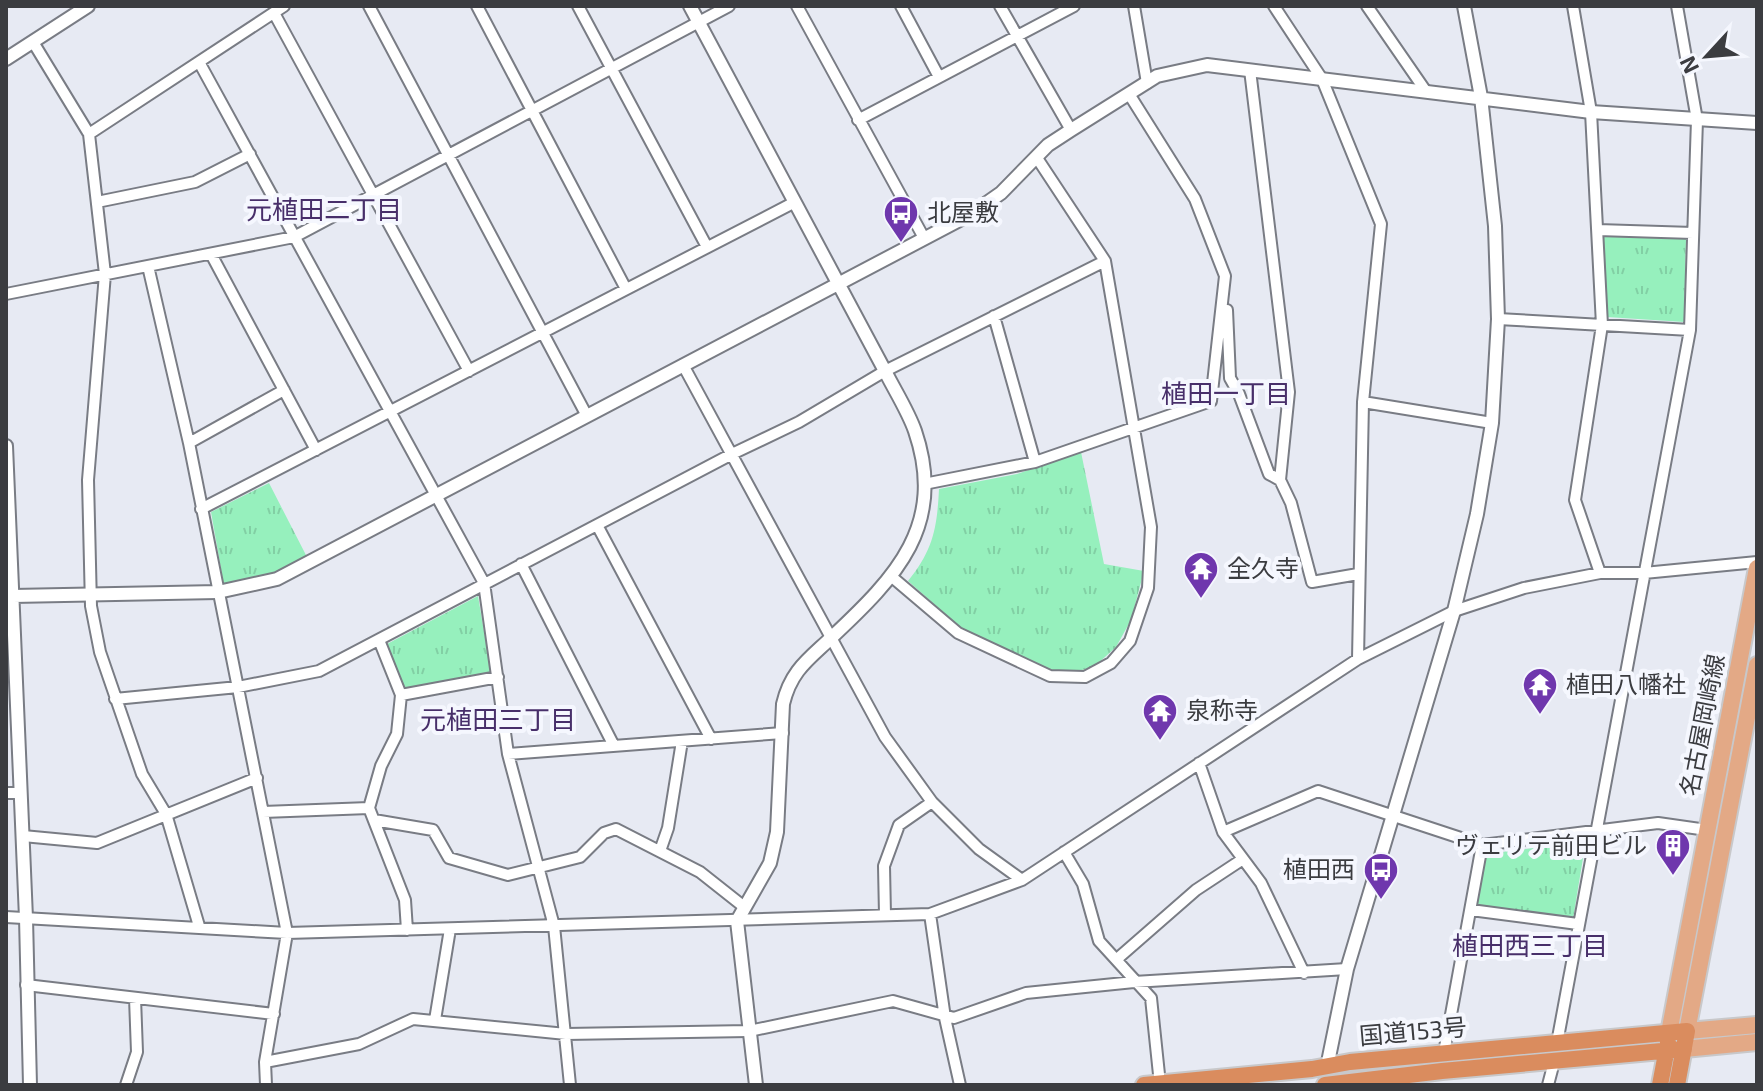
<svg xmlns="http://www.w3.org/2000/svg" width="1763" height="1091" font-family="'Exo 2','Noto Sans JP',sans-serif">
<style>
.park{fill:url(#park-tufts)}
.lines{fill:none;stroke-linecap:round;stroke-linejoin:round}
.minor-casing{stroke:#797c84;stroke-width:14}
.tertiary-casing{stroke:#797c84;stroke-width:16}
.primary-casing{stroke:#c8c8ca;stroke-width:20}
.trunk-casing{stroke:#c8c8ca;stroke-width:20}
.minor{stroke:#fff;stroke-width:10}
.tertiary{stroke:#fff;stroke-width:12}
.primary{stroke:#e3a986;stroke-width:16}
.trunk{stroke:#da8c5e;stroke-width:16}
.labels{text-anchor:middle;stroke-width:8;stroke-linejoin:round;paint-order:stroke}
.poi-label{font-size:24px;fill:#3b3c40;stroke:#f5f7fe;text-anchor:start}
.street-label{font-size:24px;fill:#3b3c40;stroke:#f5f7fe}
.neighbourhood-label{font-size:26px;fill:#482f6a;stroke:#f5f7fe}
</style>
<defs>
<pattern id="park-tufts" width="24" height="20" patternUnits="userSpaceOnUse" patternTransform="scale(2)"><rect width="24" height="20" fill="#96f0bd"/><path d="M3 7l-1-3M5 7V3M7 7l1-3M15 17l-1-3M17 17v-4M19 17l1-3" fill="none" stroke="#82cfa4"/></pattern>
</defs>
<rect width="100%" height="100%" fill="#e7eaf3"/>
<path class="park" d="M1603 236 1686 239 1684 322 1607 317Z
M1081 452 1104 564 1144 571 1131 620 1116 647 1095 666 1069 674 1041 670 961 628 908 581C933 550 937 529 939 489L1017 474Z
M269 483 308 559 278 572 224 586 211 512Z
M478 596 491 673 405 689 387 644Z
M1580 842 1585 846 1573 919 1476 906 1486 854Z"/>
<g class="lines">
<defs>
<path id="minor" d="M369 6 587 416
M477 6 626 289
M578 6 707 247
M797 6 924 238
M901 6 939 77
M1000 6 1071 130
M1134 6 1147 83
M1274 6 1322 79 1381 224 1363 402 1358 659
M1367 6 1425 90
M1573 6 1591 112 1602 325 1575 500 1600 573H1644L1757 562
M274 13 469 371
M33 42 89 134 105 274 88 480 91 606 100 652 142 774 166 814 199 926
M199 62 484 583 508 754 554 926 570 1085
M858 120 1074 6
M89 134 284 6
M97 202 195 182 250 154
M1598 230 1693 233
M211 254 316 450
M148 266 189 443 287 933 265 1062 266 1085
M6 294 294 237 729 6
M1227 310 1230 378 1239 394 1269 474 1280 480 1289 392 1250 70
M994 316 1035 462
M1498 319 1690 330
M683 365 885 737 932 802 979 849 1022 880
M1363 402 1492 423
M189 443 284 390
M1280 480 1291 503 1312 582 1358 574
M924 484 1035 462 1211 401 1225 276 1195 199 1129 94
M201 509 795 202
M597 525 711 739
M521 564 614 746
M892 577 958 633 1050 676 1085 677 1111 663 1130 641 1148 588 1151 527 1105 261 1037 158
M379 640 401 695 397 734 381 766 369 808 405 900 407 930
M401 695 498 677
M115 699 238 687 319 671 732 454 799 422 885 371 1105 261
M508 754 783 733
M1199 763 1223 832 1261 883 1304 973
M6 793H21
M263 812 369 808
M374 820 433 830 449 858 508 875 580 857 604 833 616 829 700 872 743 906
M1223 832 1318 791 1482 845 1658 823 1707 830
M23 836 97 843 257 778
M660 851 668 828 682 741
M1064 852 1083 884 1099 941 1151 998 1160 1084
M1471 910 1578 924
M930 914 945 1018 960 1085
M885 915 884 866 899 825 932 802
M6 917 287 933 930 914 1022 880 1358 659 1454 611 1524 588 1600 573
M1117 959 1196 890 1243 859
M26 985 274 1014
M435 1020 450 929
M1557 1043 1690 330 1697 120 1677 6
M1444 1053 1482 845
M265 1062 359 1044 413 1019 566 1034 749 1031 893 1001 954 1018 1026 993 1134 982 1347 969
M126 1085 137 1052 135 998
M1548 1085 1554 1062"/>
<path id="tertiary" d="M690 6 885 371C895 391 908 411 915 431 947 525 896 577 832 637 809 659 791 670 783 704L777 832 770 863 737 921 756 1085
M6 59 88 6
M6 446 26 918 30 1085
M13 596 218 592 277 579 971 214 1001 193 1048 145 1071 130 1157 76 1207 65 1591 112 1757 123
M1327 1067 1347 969 1454 611 1477 514 1492 423 1498 319 1495 226 1481 97 1464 6"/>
<path id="primary" d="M1757 665 1687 1031 1757 1025
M1669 1033 1757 568
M1684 1049 1757 1042"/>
<path id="trunk" d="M1144 1085 1312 1069 1350 1062 1687 1031 1677 1085
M1325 1085 1442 1071 1684 1049
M1660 1085 1668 1043"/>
</defs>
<use href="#minor" class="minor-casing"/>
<use href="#tertiary" class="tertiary-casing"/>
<use href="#primary" class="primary-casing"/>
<use href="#trunk" class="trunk-casing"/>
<use href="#minor" class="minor"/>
<use href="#tertiary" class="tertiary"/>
<use href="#primary" class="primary"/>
<use href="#trunk" class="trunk"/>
</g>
<defs>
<symbol id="bus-pin" viewBox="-11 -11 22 30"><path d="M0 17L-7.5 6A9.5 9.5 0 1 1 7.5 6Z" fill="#6f37ad" stroke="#f5f7fe"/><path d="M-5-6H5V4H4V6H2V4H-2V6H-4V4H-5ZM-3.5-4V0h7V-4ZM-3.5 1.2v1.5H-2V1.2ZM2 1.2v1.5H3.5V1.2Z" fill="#fff"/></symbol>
<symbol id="temple-pin" viewBox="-11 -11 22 30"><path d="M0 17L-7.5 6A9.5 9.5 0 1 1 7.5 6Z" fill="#6f37ad" stroke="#f5f7fe"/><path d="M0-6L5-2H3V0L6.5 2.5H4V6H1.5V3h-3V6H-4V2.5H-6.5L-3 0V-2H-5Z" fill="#fff"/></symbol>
<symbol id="building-pin" viewBox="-11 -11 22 30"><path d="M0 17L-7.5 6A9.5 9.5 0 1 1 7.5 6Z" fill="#6f37ad" stroke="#f5f7fe"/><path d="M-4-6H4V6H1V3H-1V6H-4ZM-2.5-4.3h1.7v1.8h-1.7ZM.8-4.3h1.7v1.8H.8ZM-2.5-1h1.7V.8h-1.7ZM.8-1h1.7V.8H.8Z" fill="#fff"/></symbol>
</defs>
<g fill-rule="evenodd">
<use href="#bus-pin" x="881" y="193" width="40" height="54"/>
<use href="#temple-pin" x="1181" y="549" width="40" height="54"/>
<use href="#temple-pin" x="1520" y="665" width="40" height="54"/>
<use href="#temple-pin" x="1140" y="691" width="40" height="54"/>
<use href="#building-pin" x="1653" y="826" width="40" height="54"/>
<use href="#bus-pin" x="1361" y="850" width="40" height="54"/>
</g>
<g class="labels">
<g class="poi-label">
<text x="927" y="221">北屋敷</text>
<text x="1227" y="577">全久寺</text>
<text x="1566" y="693">植田八幡社</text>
<text x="1186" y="719">泉称寺</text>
<text x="1647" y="854" text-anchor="end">ヴェリテ前田ビル</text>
<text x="1355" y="878" text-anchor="end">植田西</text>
</g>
<g class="street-label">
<text transform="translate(1703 725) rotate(-79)" y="8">名古屋岡崎線</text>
<text transform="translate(1413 1032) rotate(-5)" y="8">国道153号</text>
</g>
<g class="neighbourhood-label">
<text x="324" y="219">元植田二丁目</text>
<text x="1226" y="403">植田一丁目</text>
<text x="498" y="729">元植田三丁目</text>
<text x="1530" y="955">植田西三丁目</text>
</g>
</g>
<rect width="1763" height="1091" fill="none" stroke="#3b3c40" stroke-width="16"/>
<g transform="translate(1707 56) rotate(244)" stroke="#f5f7fe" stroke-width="6" paint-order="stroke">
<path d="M0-6L14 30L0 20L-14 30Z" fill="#3b3c40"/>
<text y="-12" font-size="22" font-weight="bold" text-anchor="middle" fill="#3b3c40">N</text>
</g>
</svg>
